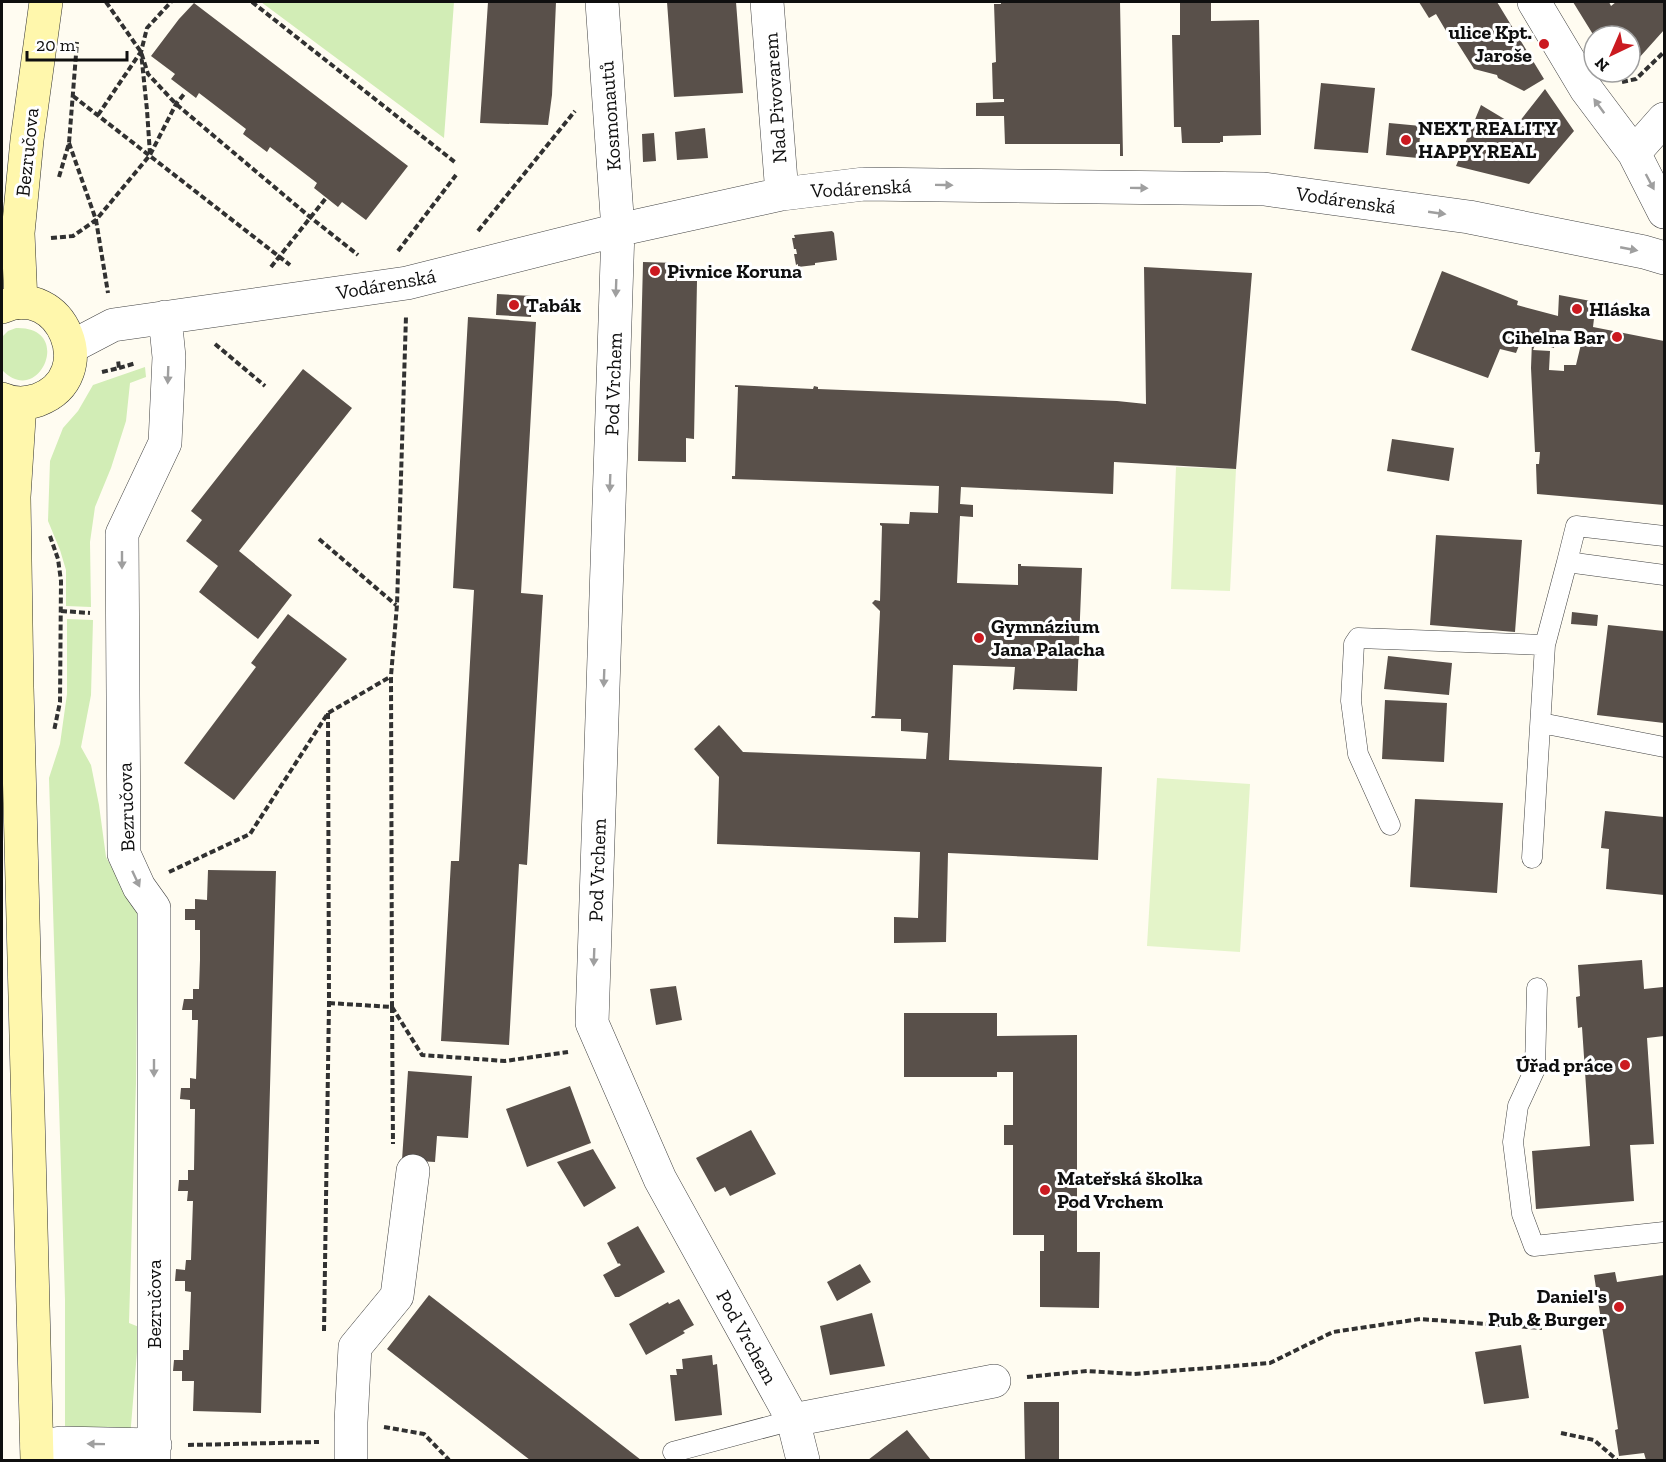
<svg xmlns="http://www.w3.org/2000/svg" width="1666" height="1462" font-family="'Zilla Slab',serif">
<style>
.green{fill:#d2edb6}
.pitch{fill:#e4f4c9}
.building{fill:#59504a;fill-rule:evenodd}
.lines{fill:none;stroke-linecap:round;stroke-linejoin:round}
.lane-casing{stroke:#424242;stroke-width:21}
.street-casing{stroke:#424242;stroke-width:34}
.secondary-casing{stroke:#313131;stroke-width:34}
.path{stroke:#313131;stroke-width:4;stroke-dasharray:6 3;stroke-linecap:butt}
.lane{stroke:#fff;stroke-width:20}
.street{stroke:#fff;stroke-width:33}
.secondary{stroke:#fff7ac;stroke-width:33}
.oneway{fill:#9f9f9f}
.poi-dot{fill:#cb1a20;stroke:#fff;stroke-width:2}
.labels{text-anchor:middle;stroke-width:6;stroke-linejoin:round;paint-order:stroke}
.poi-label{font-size:20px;font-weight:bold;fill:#0f0f0f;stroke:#fff;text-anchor:start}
.street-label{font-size:20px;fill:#0f0f0f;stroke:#fff}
</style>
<rect width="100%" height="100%" fill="#fffcf1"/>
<path class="green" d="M261 2H454L444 138Z
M16 328C75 326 39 409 2 370V337L8 331Z
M145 367 146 377 130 383 126 421 111 468 95 507 90 542 91 607 66 606V570L60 550 48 521 50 461 63 428 78 411 93 385Z
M67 619 93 620 91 695 81 747 91 765 99 805 106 857 138 914 136 1083 129 1323 139 1327 130 1438 65 1431V1300L49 778 60 744 67 694Z"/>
<path class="pitch" d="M1176 467 1236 469 1230 591 1171 589Z
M1157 778 1250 784 1240 952 1147 946Z"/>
<path class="building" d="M488 2H556L552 95 548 125 480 123Z
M667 2H736L743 93 674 97Z
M1001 2H1120L1123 156H1120V144H1005L1004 116H976V103L1004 102V99H993L992 63 996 62 994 4H1001Z
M1180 2H1211V21L1259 20 1261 135 1223 136V142H1220V143H1182L1181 127H1174L1172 35H1180Z
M1419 2H1497L1544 79 1524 91 1498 78 1497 75 1474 69 1455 39 1452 41 1436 14 1429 18Z
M1573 2H1609L1611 6 1616 2H1664V30L1630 68V36H1594Z
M194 3 408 166 366 220 342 202 338 207 314 188 317 183 270 147 267 152 243 134 246 129 199 93 196 98 171 79 175 74 151 56 179 19Z
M1321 83 1375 88 1368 153 1314 149Z
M1545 89 1574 131 1529 184 1456 166 1481 105 1516 126Z
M1389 123 1421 126 1418 158 1386 155Z
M705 128 708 158 677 160 675 132Z
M654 133 656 161 643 162 642 134Z
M832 231 834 233 837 260 815 263V265L798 267V264L796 265 794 254H797L796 249H794L792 238H795L794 235Z
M643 262 677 263V281H697L694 439 686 438V462L638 461Z
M1144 267 1252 273 1236 469 1114 462 1113 494 961 487 960 504 973 505V517L960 516 957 583 1018 585V564H1021V566L1082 568 1077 691 1016 689 1013 690 1015 667 953 665 949 760 1102 767 1098 860 948 853 946 942 894 943V917L918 918 920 852 717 844 719 777 694 749 719 725 743 752 926 759 928 733 901 731V719L871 718 872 716H875L880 611 872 603 875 600 880 601 882 526 880 525V523L909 524 910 512 938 513 939 486 732 479V476H735L738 387H735V385L813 389 814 386 818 387V389L1117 401 1146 404Z
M1442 271 1518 301 1517 305 1558 316 1559 295 1596 302 1593 327 1664 341V505L1537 494 1536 464H1539L1540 452H1535L1531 368 1532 341 1522 338 1516 353 1500 349 1488 378 1411 350ZM1556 330 1584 332 1576 365H1564V371L1549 370 1550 351 1533 350 1536 342 1554 348Z
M497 294 532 296 531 317 496 315Z
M468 317 536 322 521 593 543 595 527 865 519 864 509 1045 441 1041 451 861H459L474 590 453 588Z
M303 369 352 408 239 551 292 595 258 639 199 592 218 566 186 541 202 520 191 511Z
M1392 439 1454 448 1449 481 1387 471Z
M1436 535 1522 540 1515 632 1430 625Z
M1572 612 1598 615 1597 626 1571 624Z
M288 614 347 659 234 800 184 763 256 667 251 663Z
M1608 625 1664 631V723L1597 715Z
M1388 656 1452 663 1449 695 1384 689Z
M1385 700 1447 703 1444 762 1382 759Z
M1415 799 1503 803 1497 893 1410 887Z
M1605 811 1664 817V895L1606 889 1609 849 1601 848Z
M208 870 276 871 261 1413 193 1411 194 1381H182V1371H173L174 1360H183V1350H189L191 1292 185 1291V1281H175L176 1269 185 1270 186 1260H191L193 1201H187L188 1191H178L179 1180H188V1170H194L195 1109H190V1100L180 1099 181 1088H190V1078L196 1079 198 1020H192V1010H182L184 999H193V989H199L200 960V930H195V920H185V909H195V899L207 900Z
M1642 960 1644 989 1663 987 1664 1036 1647 1038 1654 1144 1630 1145 1634 1201 1536 1209 1532 1151 1590 1146 1582 1027 1578 1028 1576 997 1580 996 1578 965Z
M676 986 682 1020 656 1025 650 989Z
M904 1013H997V1036L1077 1035V1252H1100L1099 1308 1040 1307V1251H1044V1235H1013V1145H1004V1125H1013V1072H997V1077H904Z
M408 1071 472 1076 468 1138 437 1136 435 1162 402 1160Z
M570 1086 591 1143 527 1167 506 1109Z
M751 1130 776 1174 730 1196 725 1187 715 1192 696 1158Z
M593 1149 616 1188 584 1207 557 1162Z
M638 1226 665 1272 619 1297H615L603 1275 621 1265 619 1263 618 1264 607 1243Z
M860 1264 871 1282 837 1301 827 1282Z
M1615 1272 1617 1282 1664 1275V1460H1646L1644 1453 1619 1456 1615 1430 1618 1429 1594 1275Z
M429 1295 572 1406 641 1460H530L459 1405 387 1349Z
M679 1299 694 1325 683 1331 685 1333 646 1355 629 1324 668 1302 669 1304Z
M872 1313 885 1366 830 1375 820 1326Z
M1521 1345 1529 1398 1484 1404 1475 1352Z
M712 1355 713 1365 717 1364 722 1415 675 1421 670 1375H677L676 1369H683L682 1359Z
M1024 1402H1059V1460H1025Z
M907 1430 931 1460H868Z"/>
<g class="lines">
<defs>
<path id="lane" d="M1567 562 1576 526 1664 536
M1541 723 1664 747
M1390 825 1358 754 1351 701 1354 644 1358 638 1545 645
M1532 858 1545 645 1567 562 1664 575
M1537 988 1535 1069 1518 1106 1513 1142 1522 1214 1534 1246 1664 1232
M673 1452 793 1420"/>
<path id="street" d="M602 2 618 230 592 1023 660 1179 793 1420 803 1460
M767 2 782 194
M1534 2 1586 89 1634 153 1664 212
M1634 153 1664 119
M71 347 113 325 407 283 618 230 782 194 864 184 1264 189 1469 217 1644 252 1664 258
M793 1420 994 1381
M37 1447 61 1443 155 1445
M154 1460V908L139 887 124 854 122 534 165 443 169 357 165 317
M351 1460V1422L355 1347 397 1296 413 1171"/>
<path id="secondary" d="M21 303 18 233 27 140 46 2
M2 307C61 280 102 376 38 400 26 404 13 404 2 399
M20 403 14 497 17 687 37 1460"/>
</defs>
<use href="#lane" class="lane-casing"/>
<use href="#street" class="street-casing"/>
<use href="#secondary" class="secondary-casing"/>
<path class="path" d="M106 2 141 52 148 74 176 104 310 217 358 255
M252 2 456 163
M1622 82 1636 79 1664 52
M73 96 290 265
M98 115 140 53
M69 143 96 220 108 293
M150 154 147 110 141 52 147 28 171 2
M59 177 69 143 77 42
M478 231 575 111
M51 238 73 236 96 220 150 155 176 104 185 93
M398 251 456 175
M271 267 326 198
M215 344 265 386
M119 368 136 363
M102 372 119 368 118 360
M50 536 58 559 61 581 60 702 54 731
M319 539 396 605
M61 611 90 613
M169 872 250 834 328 713 390 677
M329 1003 392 1007 391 676 397 605 406 316
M392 1007 422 1055 505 1061 568 1052
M392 1007 393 1144
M324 1331 329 1003 328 713
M1027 1377 1087 1371 1134 1374 1270 1363 1333 1332 1420 1319 1542 1328
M384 1427 424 1434 449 1460
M1561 1433 1594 1440 1617 1460
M188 1445 319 1442"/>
<use href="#lane" class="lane"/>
<use href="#street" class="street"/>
<use href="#secondary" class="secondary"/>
</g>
<defs><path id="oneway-solid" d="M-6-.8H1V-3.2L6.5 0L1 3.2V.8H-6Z" transform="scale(1.5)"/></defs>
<g class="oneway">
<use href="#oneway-solid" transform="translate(1599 106) rotate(-126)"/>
<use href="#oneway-solid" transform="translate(1650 182) rotate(62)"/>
<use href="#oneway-solid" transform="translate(944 185) rotate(1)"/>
<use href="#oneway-solid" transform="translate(1139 188) rotate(1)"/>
<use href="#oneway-solid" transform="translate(1437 213) rotate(8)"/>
<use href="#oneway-solid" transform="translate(1629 249) rotate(11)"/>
<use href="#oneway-solid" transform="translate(616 288) rotate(92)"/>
<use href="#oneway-solid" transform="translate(168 375) rotate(92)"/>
<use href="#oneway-solid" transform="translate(610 483) rotate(92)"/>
<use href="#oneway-solid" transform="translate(122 560) rotate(90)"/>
<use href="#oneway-solid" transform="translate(604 678) rotate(92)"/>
<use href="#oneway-solid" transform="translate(136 879) rotate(65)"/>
<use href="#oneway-solid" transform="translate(594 957) rotate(92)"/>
<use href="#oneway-solid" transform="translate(154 1068) rotate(90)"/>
<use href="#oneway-solid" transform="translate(96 1444) rotate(-179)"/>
</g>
<g class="poi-dot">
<circle cx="1544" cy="44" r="6"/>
<circle cx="1406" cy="140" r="6"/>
<circle cx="655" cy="271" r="6"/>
<circle cx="514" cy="305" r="6"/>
<circle cx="1577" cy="309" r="6"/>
<circle cx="1617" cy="337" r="6"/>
<circle cx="979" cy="638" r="6"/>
<circle cx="1625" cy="1065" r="6"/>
<circle cx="1045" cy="1190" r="6"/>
<circle cx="1619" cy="1307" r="6"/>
</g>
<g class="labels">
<g class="poi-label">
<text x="1532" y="39" text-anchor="end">ulice Kpt.<tspan x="1532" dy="23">Jaroše</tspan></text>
<text x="1418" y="135">NEXT REALITY<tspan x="1418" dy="23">HAPPY REAL</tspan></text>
<text x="667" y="278">Pivnice Koruna</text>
<text x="526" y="312">Tabák</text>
<text x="1589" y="316">Hláska</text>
<text x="1605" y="344" text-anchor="end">Cihelna Bar</text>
<text x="991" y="633">Gymnázium<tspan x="991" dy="23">Jana Palacha</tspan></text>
<text x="1613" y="1072" text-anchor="end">Úřad práce</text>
<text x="1057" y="1185">Mateřská školka<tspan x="1057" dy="23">Pod Vrchem</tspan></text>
<text x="1607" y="1303" text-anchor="end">Daniel's<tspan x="1607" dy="23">Pub &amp; Burger</tspan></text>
</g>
<g class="street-label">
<text transform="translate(775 98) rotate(-94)" y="7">Nad Pivovarem</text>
<text transform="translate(610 116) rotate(-94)" y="7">Kosmonautů</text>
<text transform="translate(27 152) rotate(-84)" y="7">Bezručova</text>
<text transform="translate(861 188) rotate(-3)" y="7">Vodárenská</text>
<text transform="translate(1346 200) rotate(8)" y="7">Vodárenská</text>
<text transform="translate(386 284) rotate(-10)" y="7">Vodárenská</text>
<text transform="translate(613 384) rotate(-88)" y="7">Pod Vrchem</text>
<text transform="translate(126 807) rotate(-92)" y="7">Bezručova</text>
<text transform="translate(597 870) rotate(-88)" y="7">Pod Vrchem</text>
<text transform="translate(154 1304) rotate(-90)" y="7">Bezručova</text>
<text transform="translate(747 1337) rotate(61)" y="7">Pod Vrchem</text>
</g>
</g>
<rect width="1666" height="1462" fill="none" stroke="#0f0f0f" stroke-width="6"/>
<g transform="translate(1612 54) rotate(224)"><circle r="28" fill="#ffffff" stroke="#9f9f9f" stroke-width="1.5"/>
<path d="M0-4.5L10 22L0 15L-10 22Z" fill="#cb1a20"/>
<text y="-9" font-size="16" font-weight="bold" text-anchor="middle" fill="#0f0f0f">N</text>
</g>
<path d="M27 51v9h100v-9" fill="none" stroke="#0f0f0f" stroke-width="3"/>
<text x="36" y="51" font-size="18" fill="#0f0f0f" stroke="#ffffff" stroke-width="4.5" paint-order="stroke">20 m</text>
</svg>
